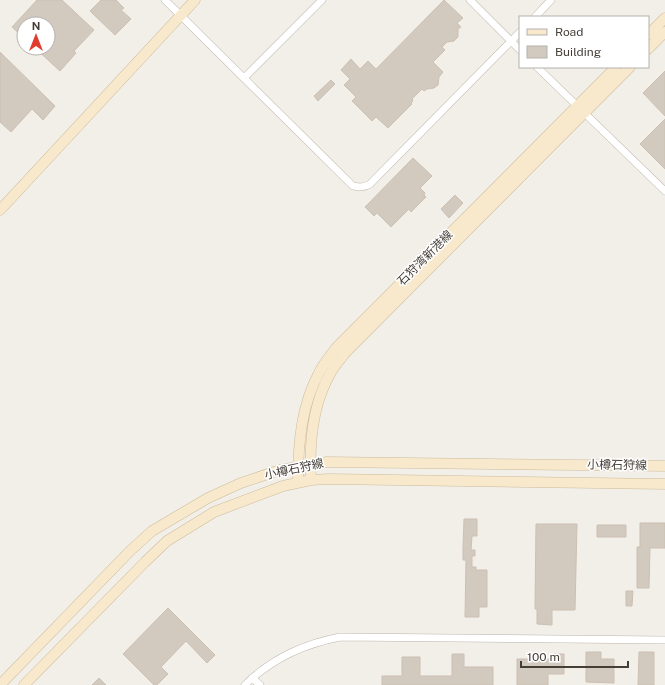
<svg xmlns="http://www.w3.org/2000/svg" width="665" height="685" font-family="'Public Sans','Noto Sans JP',sans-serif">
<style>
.building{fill:#d2c9bf;stroke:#ccc0b3}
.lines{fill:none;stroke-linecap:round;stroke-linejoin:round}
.street-casing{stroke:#bcb5ab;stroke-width:8}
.secondary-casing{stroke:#ccbc9d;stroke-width:11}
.street{stroke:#fff;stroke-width:7}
.secondary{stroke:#f8e9cc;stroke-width:10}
.labels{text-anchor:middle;stroke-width:3;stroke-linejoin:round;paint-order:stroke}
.street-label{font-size:12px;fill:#443e37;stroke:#fff}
</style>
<rect width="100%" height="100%" fill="#f2eee8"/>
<path class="building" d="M37 0H62L94 30 74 51 76 53 60 71 35 48H48V24H24V38L12 27Z
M101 0H116L124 8 121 10 131 19 115 35 90 11Z
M444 0 463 18 457 23 461 27 458 29V37L454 41 447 42 442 47 445 50 433 62 443 72 439 77 438 85 434 88 427 89 424 91 422 89 412 99 413 101 411 103 412 104 388 128 376 117 372 121 352 101 356 97 344 85 350 79 341 70 351 59 360 69 368 61 376 69Z
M0 52 55 106 43 120 32 109 11 132 0 122Z
M665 71V116L643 93Z
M331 80 335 84 318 101 314 96Z
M665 119V169L640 144Z
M413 158 432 176 420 188 425 193 424 195 426 197 411 212 409 209 391 227 377 213 374 216 365 207Z
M455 195 463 203 449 218 441 209Z
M464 519H477V536H472L471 550H475V556H472V567H476V570H487V607H479V617H465L466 560H463V548Z
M640 523H665V548H650L649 588H637V547H640Z
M536 524H577L575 610H552V625L537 624V609H535Z
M597 525H626V537H597Z
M626 591H633L632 606H626Z
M168 608 215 655 207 663 186 641 161 667 168 674 157 685H154L123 654Z
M586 652H601V659H614V683L586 682Z
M639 652H654V685H638Z
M452 654H464V667H493V685H382V676H402V657H420V676H452Z
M554 654H564V674H548V685H517V659H554Z
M99 678 106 685H92Z"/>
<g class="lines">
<defs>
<path id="street" d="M165 0 353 186C359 187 364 188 370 184L520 32
M470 0 520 50
M535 17 551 0
M537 67 665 191
M244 78 322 0
M252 678 260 685
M245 685C271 659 304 644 340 637L665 640"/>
<path id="secondary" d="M648 35 665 18
M648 49 665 32
M0 210 195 0
M311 480C309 444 312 406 330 374 334 366 340 360 345 353L630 67
M298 483C298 444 301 405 320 371 324 363 331 355 336 348L616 67
M0 685 130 551 152 531 208 498 241 483 280 470 327 462 665 466
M24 685 145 562 167 541 214 512 283 486 311 480 329 479 665 484"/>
</defs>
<use href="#street" class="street-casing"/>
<use href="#secondary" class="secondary-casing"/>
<use href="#street" class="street"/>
<use href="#secondary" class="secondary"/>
</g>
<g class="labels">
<g class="street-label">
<text transform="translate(425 258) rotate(-45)" y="4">石狩湾新港線</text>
<text transform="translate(617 465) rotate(1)" y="4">小樽石狩線</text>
<text transform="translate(294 469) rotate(-12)" y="4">小樽石狩線</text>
</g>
</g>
<rect x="519" y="16" width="130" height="52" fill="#ffffff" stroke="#b4b2af"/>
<rect x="527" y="29" width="20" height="6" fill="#f8e9cc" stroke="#b4b2af"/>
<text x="555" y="36" font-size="12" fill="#443e37">Road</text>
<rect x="527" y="46" width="20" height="12" fill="#d2c9bf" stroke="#b4b2af"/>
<text x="555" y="56" font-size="12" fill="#443e37">Building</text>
<g transform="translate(36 36)"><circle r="19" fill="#ffffff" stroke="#b4b2af"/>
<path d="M0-3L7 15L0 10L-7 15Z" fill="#e03c30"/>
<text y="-6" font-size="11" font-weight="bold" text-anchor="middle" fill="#443e37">N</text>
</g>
<path d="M521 661v6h107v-6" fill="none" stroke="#443e37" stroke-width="2"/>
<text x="527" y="661" font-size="12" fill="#443e37" stroke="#ffffff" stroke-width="3" paint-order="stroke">100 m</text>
</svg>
